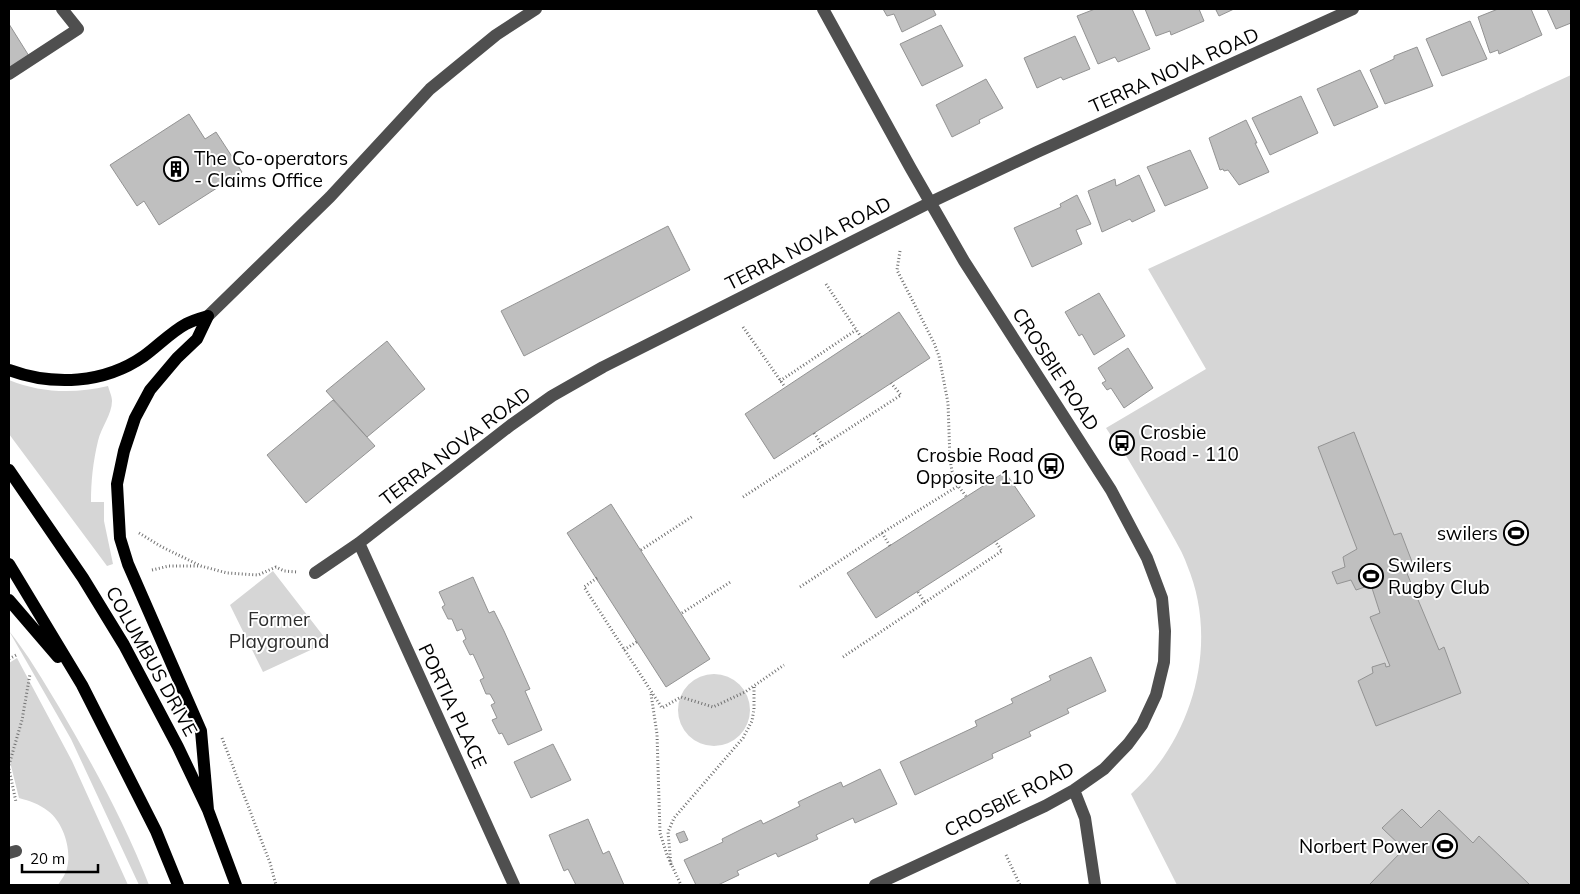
<svg xmlns="http://www.w3.org/2000/svg" width="1580" height="894" font-family="Mulish,sans-serif">
<style>
.green{fill:#d6d6d6}
.building{fill:#bfbfbf;stroke:#939393}
.lines{fill:none;stroke-linecap:round;stroke-linejoin:round}
.path{stroke:#717171;stroke-width:3;stroke-dasharray:1 2.5;stroke-linecap:butt}
.minor{stroke:#4f4f4f;stroke-width:12}
.major{stroke:#000;stroke-width:12}
.labels{text-anchor:middle;stroke-width:4;stroke-linejoin:round;paint-order:stroke}
.street-label{font-size:19px;fill:#000;stroke:#fff}
.poi-label{font-size:19px;fill:#000;stroke:#fff;text-anchor:start}
.park-label{font-size:19px;fill:#2d2d2d;stroke:#fff}
</style>
<rect width="100%" height="100%" fill="#fff"/>
<path class="green" d="M1571 75V885H1177L1131 794C1193 739 1220 643 1187 565 1183 553 1176 542 1170 531 1154 503 1138 476 1122 449L1130 445 1121 432 1112 437 1106 428 1206 369 1148 269Z
M9 380C41 393 74 394 108 386 109 390 112 396 112 401 112 414 101 428 98 441 93 462 91 481 91 502H104V521L113 564 107 566 9 434Z
M273 571 328 642 263 672 230 605Z
M9 631C27 653 44 682 59 707 93 765 125 823 149 885H139L71 739Z
M17 658 72 761 128 885H58C61 880 66 874 67 868 72 849 63 822 48 811 39 804 30 801 19 798L9 758V663Z
M678 710a36 36 0 1 1 72 0a36 36 0 1 1-72 0Z"/>
<path class="building" d="M883 9H933L936 15 902 32 894 14 887 16Z
M1095 9H1132L1150 49 1118 62 1115 57 1098 64 1077 16Z
M1145 9H1199L1204 21 1171 35 1170 31 1156 36Z
M1219 9H1234L1219 16 1216 10Z
M1498 9H1531L1542 35 1499 54 1498 50 1490 53 1478 17Z
M1547 9H1571V23L1556 29Z
M1470 21 1487 59 1442 76 1426 39Z
M9 24 29 56 9 68Z
M941 25 963 66 922 86 900 44Z
M1075 36 1090 69 1063 80 1061 77 1037 88 1024 58Z
M1417 47 1433 86 1385 104 1370 70 1394 59V56Z
M1360 70 1378 107 1334 126 1317 89Z
M986 79 1003 108 979 120 980 123 952 137 936 105Z
M1301 96 1318 133 1270 155 1252 118Z
M189 114 205 139 216 132 242 172 159 225 144 201 137 206 110 165Z
M1246 120 1257 143H1255L1269 172 1239 185 1228 170 1224 171 1223 169 1220 170 1209 138Z
M1190 150 1208 188 1165 206 1147 167Z
M1139 175 1155 211 1132 222 1130 219 1102 232 1088 191 1115 179 1116 186Z
M1077 195 1091 224 1076 230 1082 244 1032 267 1014 228 1061 207 1060 204Z
M668 226 690 270 524 356 501 311Z
M1099 293 1125 336 1094 355 1082 334 1079 336 1065 312Z
M899 312 930 358 774 459 745 414Z
M387 341 425 389 367 437 326 391Z
M1128 348 1153 388 1124 408 1111 388 1107 390 1102 383 1106 381 1098 368Z
M333 400 375 446 306 503 267 455Z
M1354 432 1394 535 1401 533 1414 567 1406 571 1439 650 1444 647 1461 693 1376 726 1358 681 1373 673 1372 667 1385 663 1386 667 1390 666 1370 617 1380 613 1371 585 1356 590 1351 580 1337 584 1332 572 1345 567 1343 557 1357 549 1318 447Z
M1005 472 1035 516 876 618 847 573Z
M611 504 710 659 666 687 567 533Z
M473 577 489 613 494 611 504 631 530 689 525 691 542 730 508 745 502 733 499 734 492 720 497 718 491 705 495 703 490 694H486L480 680 484 678 473 654 470 655 463 641 466 639 462 629 457 631 452 619H448L442 607 445 605 439 592Z
M1091 657 1106 691 1067 709 1069 713 1029 732 1031 736 992 754 993 758 915 795 900 762 977 726 975 721 1013 703 1011 699 1051 680 1049 676Z
M553 744 571 780 531 798 514 762Z
M880 769 897 804 855 823 853 818 816 835 818 839 778 857 776 853 737 871 739 875 718 885H696L684 860 723 842 722 839 742 829 761 820 763 824 800 806 798 802 819 792 841 782 843 787Z
M1402 809 1421 828 1439 810 1473 843 1479 836 1530 885H1369L1404 849 1382 828Z
M588 819 603 854 609 851 624 885H576L568 869 564 871 549 835Z
M684 831 688 840 680 843 676 834Z"/>
<g class="lines">
<path class="path" d="M900 251 897 270 934 343 939 356 948 403 950 460 952 471 958 486
M826 284 861 337
M743 327 785 387
M780 381 856 330
M814 433 823 446
M743 497 901 395 891 383
M139 533 162 547 201 566 227 573 258 575 276 567 284 571 297 572
M882 533 890 546
M641 550 693 516
M152 570 169 566H200
M597 578 584 587 662 708 681 697 713 707 745 692 784 665
M800 587 882 533 958 486 966 496
M918 592 925 603
M682 613 732 581
M624 650 638 641
M843 657 1002 551 995 541
M9 659 18 654
M651 694 657 734 660 833 667 855 681 885
M222 738 270 863 276 885
M9 765 22 720 30 674
M9 769 16 802
M1006 855 1020 885
M671 865 668 832 674 818 743 738 752 721 754 709V686"/>
<path class="minor" d="M823 9 910 167 964 261 1111 490 1147 558 1162 598 1165 631 1164 662 1156 695 1142 725 1128 744 1104 769 1074 790 1045 806 875 885
M9 74 78 29 62 9
M208 316 330 197 430 89 496 35 536 9
M359 543 514 885
M315 573 359 543 511 425 552 396 603 367 931 202 1037 152 1353 9
M1074 790 1085 818 1095 885
M9 853 16 851"/>
<path class="major" d="M9 370C53 386 104 384 144 356 158 346 171 332 186 324 193 320 201 318 208 316
M9 470 83 578 124 645 178 747 208 810 236 885
M9 564 82 685 156 831 178 885
M9 600 58 657
M208 810 201 731 128 564 120 538 117 484 124 451 135 418 150 390 177 358 197 339 208 316"/>
</g>
<defs>
<symbol id="building-ring" viewBox="-11 -11 22 22"><circle r="9.5" fill="#fff" stroke="#000" stroke-width="1.5"/><path d="M-4-6H4V6H1V3H-1V6H-4ZM-2.5-4.3h1.7v1.8h-1.7ZM.8-4.3h1.7v1.8H.8ZM-2.5-1h1.7V.8h-1.7ZM.8-1h1.7V.8H.8Z" fill="#000"/></symbol>
<symbol id="bus-ring" viewBox="-11 -11 22 22"><circle r="9.5" fill="#fff" stroke="#000" stroke-width="1.5"/><path d="M-5-6H5V4H4V6H2V4H-2V6H-4V4H-5ZM-3.5-4V0h7V-4ZM-3.5 1.2v1.5H-2V1.2ZM2 1.2v1.5H3.5V1.2Z" fill="#000"/></symbol>
<symbol id="stadium-ring" viewBox="-11 -11 22 22"><circle r="9.5" fill="#fff" stroke="#000" stroke-width="1.5"/><path d="M0-5a6.5 5 0 1 0 0 10a6.5 5 0 1 0 0-10ZM-3.5-1.8h7v3.6h-7Z" fill="#000"/></symbol>
</defs>
<g fill-rule="evenodd">
<use href="#building-ring" x="162" y="155" width="28" height="28"/>
<use href="#bus-ring" x="1108" y="429" width="28" height="28"/>
<use href="#bus-ring" x="1037" y="452" width="28" height="28"/>
<use href="#stadium-ring" x="1502" y="519" width="28" height="28"/>
<use href="#stadium-ring" x="1357" y="562" width="28" height="28"/>
<use href="#stadium-ring" x="1431" y="832" width="28" height="28"/>
</g>
<g class="labels">
<g class="street-label">
<text transform="translate(1174 70) rotate(-24)" y="7">TERRA NOVA ROAD</text>
<text transform="translate(808 243) rotate(-27)" y="7">TERRA NOVA ROAD</text>
<text transform="translate(1056 369) rotate(57)" y="7">CROSBIE ROAD</text>
<text transform="translate(455 446) rotate(-37)" y="7">TERRA NOVA ROAD</text>
<text transform="translate(152 661) rotate(61)" y="7">COLUMBUS DRIVE</text>
<text transform="translate(453 706) rotate(65)" y="7">PORTIA PLACE</text>
<text transform="translate(1009 799) rotate(-27)" y="7">CROSBIE ROAD</text>
</g>
<g class="poi-label">
<text x="194" y="165">The Co-operators<tspan x="194" dy="22">- Claims Office</tspan></text>
<text x="1140" y="439">Crosbie<tspan x="1140" dy="22">Road - 110</tspan></text>
<text x="1034" y="462" text-anchor="end">Crosbie Road<tspan x="1034" dy="22">Opposite 110</tspan></text>
<text x="1498" y="540" text-anchor="end">swilers</text>
<text x="1388" y="572">Swilers<tspan x="1388" dy="22">Rugby Club</tspan></text>
<text x="1428" y="853" text-anchor="end">Norbert Power</text>
</g>
<g class="park-label">
<text x="279" y="626">Former<tspan x="279" dy="22">Playground</tspan></text>
</g>
</g>
<rect width="1580" height="894" fill="none" stroke="#000000" stroke-width="20"/>
<path d="M22 864v8h76v-8" fill="none" stroke="#000000" stroke-width="2.5"/>
<text x="30" y="864" font-size="15" fill="#000000" stroke="#ffffff" stroke-width="4" paint-order="stroke">20 m</text>
</svg>
